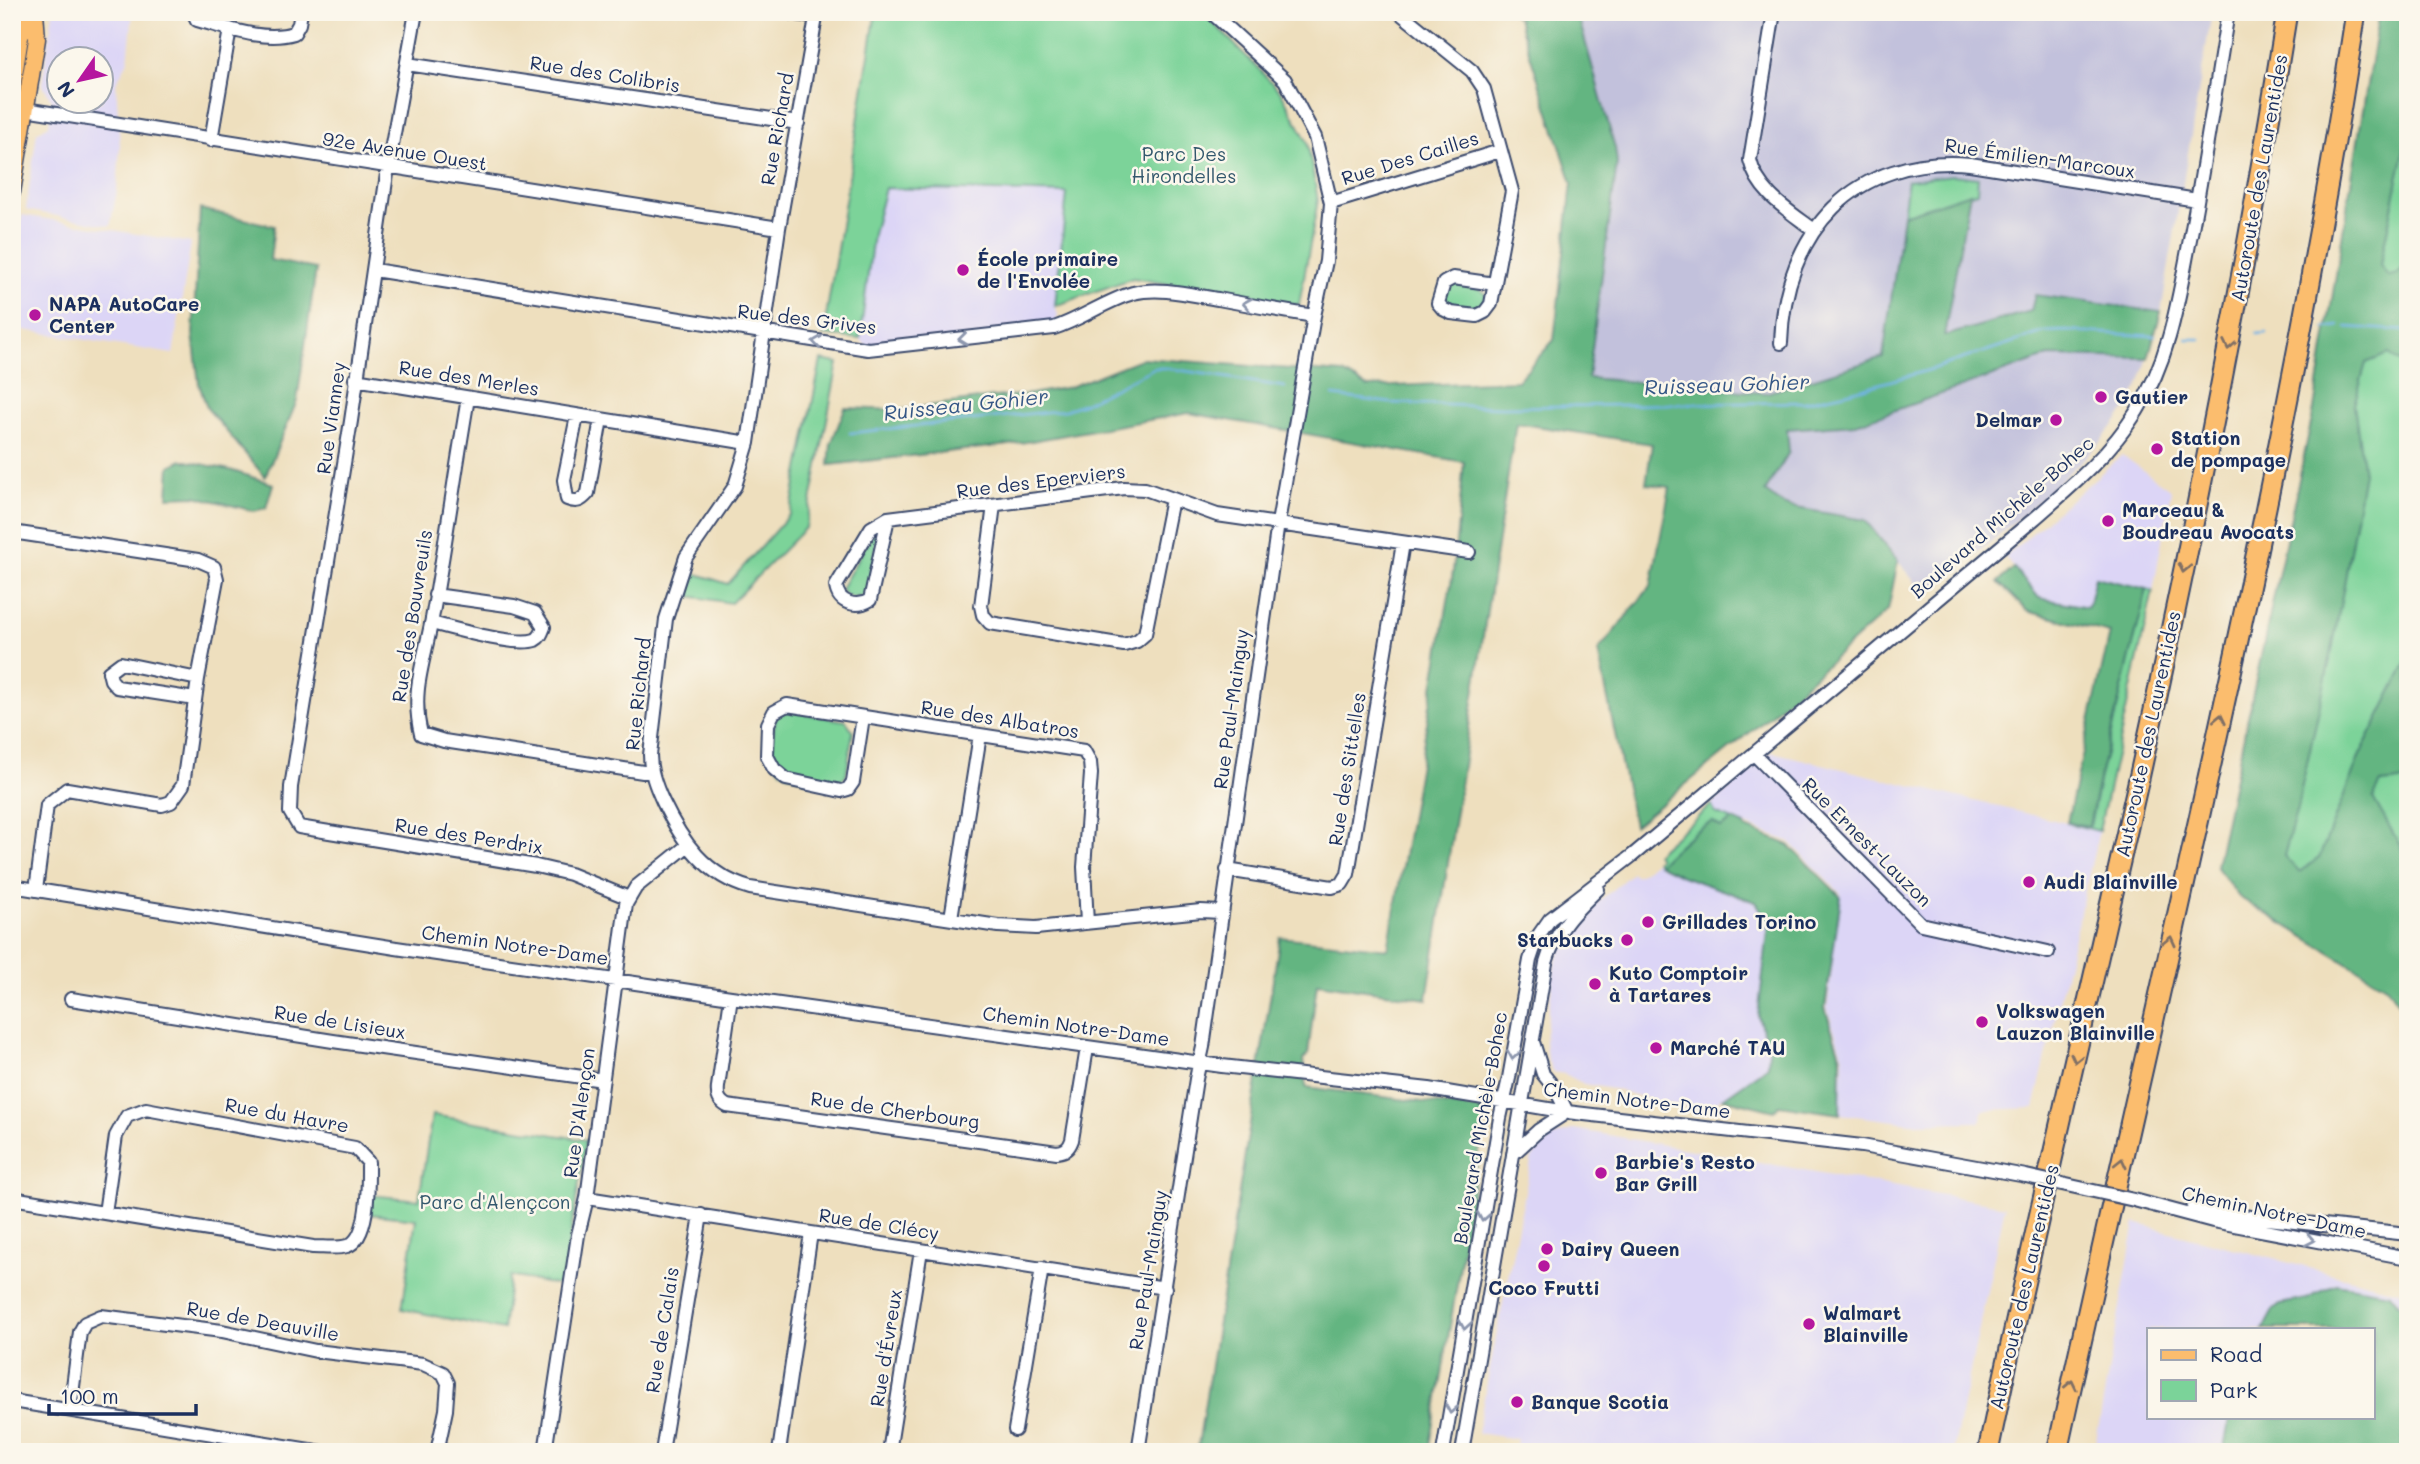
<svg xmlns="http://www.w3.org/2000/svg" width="2420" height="1464" font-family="Mali,sans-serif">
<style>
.built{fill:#dcd5f6;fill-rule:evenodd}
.industrial{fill:#c2c1dc}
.green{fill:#7bd399;stroke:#4b817c;stroke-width:2}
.forest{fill:#64b581;stroke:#407270;stroke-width:2}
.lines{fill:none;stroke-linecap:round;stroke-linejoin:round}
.stream{stroke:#70b3e5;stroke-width:2.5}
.minor-casing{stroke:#3b496c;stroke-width:16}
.major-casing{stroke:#3b496c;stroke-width:19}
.highway-casing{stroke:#3b496c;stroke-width:23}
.minor{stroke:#fff;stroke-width:12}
.major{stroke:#fbbd6e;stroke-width:16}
.highway{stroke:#fbbd6e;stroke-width:19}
.minor-bridge-casing{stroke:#3b496c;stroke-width:16;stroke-linecap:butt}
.minor-bridge{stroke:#fff;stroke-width:12}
.oneway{stroke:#8d97ae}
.oneway2{stroke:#806f65}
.poi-dot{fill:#b5179e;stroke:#fbf7ec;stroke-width:2.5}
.labels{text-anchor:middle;stroke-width:5;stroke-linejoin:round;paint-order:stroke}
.street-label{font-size:19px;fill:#1b2f5e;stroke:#fbf7ec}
.park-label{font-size:19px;fill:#33586d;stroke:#fbf7ec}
.poi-label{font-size:19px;font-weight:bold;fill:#1b2f5e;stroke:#fbf7ec;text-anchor:start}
.water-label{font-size:21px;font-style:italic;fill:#355786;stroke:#fbf7ec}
</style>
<rect width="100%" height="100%" fill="#fbf7ec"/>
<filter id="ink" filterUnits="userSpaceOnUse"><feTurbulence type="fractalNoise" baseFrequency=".0143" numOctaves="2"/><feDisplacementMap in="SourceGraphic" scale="14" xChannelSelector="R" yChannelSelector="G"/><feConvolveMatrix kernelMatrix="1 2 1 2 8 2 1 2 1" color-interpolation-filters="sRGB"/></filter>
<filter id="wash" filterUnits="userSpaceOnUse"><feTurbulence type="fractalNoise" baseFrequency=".00686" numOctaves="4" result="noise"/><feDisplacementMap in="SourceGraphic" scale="28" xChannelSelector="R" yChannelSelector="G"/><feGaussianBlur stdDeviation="1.57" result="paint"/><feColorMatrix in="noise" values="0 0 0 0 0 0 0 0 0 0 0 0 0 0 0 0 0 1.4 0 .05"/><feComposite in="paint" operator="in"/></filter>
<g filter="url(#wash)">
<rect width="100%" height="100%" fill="#eedfbe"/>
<path class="built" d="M53 12H133L128 61 116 83 120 146 117 191 110 226 26 210 37 132 49 125 52 101 42 83ZM60 60H102V102H60Z
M884 188 1067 193 1055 306 1058 315 1054 328 869 349 860 339 873 234Z
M22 215 191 243 173 354 12 328V282Z
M2122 455 2171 490 2153 591 2096 577 2089 607 2039 598 2005 557Z
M1772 752 2099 831 2034 1108 1982 1110 1981 1122 1911 1123 1840 1114 1843 1058 1827 1008 1841 894 1790 842 1715 813 1711 805Z
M1656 861 1659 866 1682 876 1756 903 1769 923 1758 1016 1769 1051 1768 1066 1716 1102 1713 1112 1656 1101 1618 1090 1584 1084 1565 1074 1553 1072 1547 1059 1545 1041 1554 968 1566 936 1583 915 1632 873 1635 876 1642 873Z
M1574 1129 2005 1206 1953 1452H1515L1517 1439 1477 1433 1532 1157 1553 1137Z
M2135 1223 2402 1292 2408 1299V1452H2094ZM2149 1329H2373V1417H2149Z"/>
<path class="industrial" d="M1577 12H2212L2161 312 2035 295 2031 311 1944 336 1970 193 1977 192 1908 180 1883 357 1766 393 1587 378 1617 162Z
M2049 356 2148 358 2138 387 2128 407 2097 446 2033 506 1926 596 1865 520 1785 506 1765 492 1789 452 1786 429 1856 424Z"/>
<path class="green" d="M876 12H1203L1281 92 1307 141 1318 200 1299 305 1133 278 1055 306 1067 193 885 188 873 234 860 339 823 335Z
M2408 12V962L2239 838Z
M1953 175 1978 178 1977 192 1903 215 1908 180Z
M1452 283 1479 289 1486 294 1484 304C1475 313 1457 309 1446 304L1444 292Z
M821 360 838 363 806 527 731 603 688 596 694 573 728 584 790 514Z
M874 531 878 533 867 593 858 598 847 596 841 590 843 585Z
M2147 589 2153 591 2099 831 2067 823 2090 826 2100 776Z
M788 711 846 721 853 731 846 776 836 784C815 780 775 781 772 753 771 742 774 730 775 720L778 715Z
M1711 805 1715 813 1733 820 1721 828 1713 822C1692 830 1676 849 1658 864L1656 860 1659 858 1656 853C1672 838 1693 822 1711 805Z
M432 1115 586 1140 562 1286 510 1276 503 1330 402 1309 416 1219 368 1214 370 1195 419 1200Z"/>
<path class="forest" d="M1510 12H1577L1615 148 1617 162 1615 179 1588 378 1766 393 1883 357 1903 215 1970 193 1944 336 2031 311 2035 295 2161 312 2148 358 2049 356 1856 424 1787 429 1789 452 1765 492 1785 506 1865 520 1898 561 1888 610 1764 721 1634 826 1598 651 1651 586 1670 487 1646 484 1652 444 1516 423 1427 999 1317 983 1308 1054 1303 1060 1306 1087 1486 1110 1429 1452H1197L1280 937 1388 949 1453 572 1464 462 1189 413 1009 445 829 465 831 444 845 408 900 410 993 397 1025 395 1070 387 1143 358 1343 373 1368 387 1517 381 1554 340 1572 183 1518 18Z
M2379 12H2408V133L2380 265 2388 276 2397 274 2408 263V369L2405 365 2389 354 2366 363 2354 405 2364 473 2333 646 2297 808 2284 856 2299 872 2319 858 2360 755 2408 660V780L2381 783 2373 798 2408 859V1018L2387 987 2239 897 2216 866 2314 409Z
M200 209 274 226 270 260 316 269 297 401 265 477 207 408 199 384 193 334Z
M182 460 230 470 273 484 266 508 254 511 195 496 168 497 170 466Z
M2014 568 2039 598 2088 607 2095 577 2147 589 2100 776 2089 826 2067 823 2110 633 2027 611 1998 582Z
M1733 820 1745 825 1746 828 1789 845 1841 897 1825 1008 1841 1058 1840 1114 1779 1105 1774 1111 1723 1098 1768 1066 1769 1051 1758 1016 1769 923 1756 902 1682 876 1658 864C1676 849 1692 830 1713 822L1721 828Z
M2336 1284 2390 1293 2408 1315V1413L2401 1452H2223L2230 1417H2373V1329H2263L2274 1309 2280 1304 2307 1299Z"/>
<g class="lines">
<path class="stream" d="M2346 327 2408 331
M2325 328 2339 326
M2257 334 2267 333
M2187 339H2200
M1333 396 1391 403 1502 407 1805 402 1850 392 1929 370 2044 332 2064 331 2155 336
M850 433 1065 410 1085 403 1154 368H1167L1285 387"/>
</g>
</g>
<g filter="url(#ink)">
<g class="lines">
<defs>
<path id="minor" d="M193 12 197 20C227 28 264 42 294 33L299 24 301 12
M416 12 388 167 351 421 291 787 290 812 299 827 536 866 570 874 629 898
M783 12 817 17
M817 12 779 228 748 443 735 486 686 557 666 619 650 755C650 772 656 787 663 802 682 842 706 876 750 888L998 926 1036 928 1201 911 1221 912
M1399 12 1472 71 1484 89 1512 191 1491 304 1485 312 1477 316 1451 313 1443 309 1438 303 1444 283 1453 278 1495 284
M1774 12 1750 160C1757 192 1789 211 1814 230
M407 64 798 123
M12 107 779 228
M211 140 230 29
M1331 203 1500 151
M374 270 868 349 1054 328C1082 319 1105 301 1133 293 1160 286 1192 295 1218 299 1250 305 1282 311 1314 316
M1781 343C1784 231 1855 154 1970 164L2197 200
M355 379 748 443
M468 398C455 473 445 549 431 624 423 665 411 693 421 734L444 741 643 772 651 771
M577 416 564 480 567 499C577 503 581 501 588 493L601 419
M994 505 981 606 983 615 990 623 1124 645 1137 641 1145 634 1172 499
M888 518 870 600C857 608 838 604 836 586L871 528 888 518 1124 488 1145 489 1217 515 1469 552
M12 532 198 560 214 567 217 579 198 679 183 785 171 802 162 805 67 789 47 805 36 890
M431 623C453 628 515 647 535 640 541 637 542 632 544 627L535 613 514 606 435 595
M195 699 117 687 111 680 109 672 121 663 198 679
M863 717 853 782 848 789 841 791 786 779 774 769 767 756 768 724 774 712 787 705 1084 751 1090 762 1091 774 1084 867 1087 923
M1754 754 1921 924 2048 952
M1227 870 1332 887 1342 884 1348 874 1403 543
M12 886 396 948 731 997 1222 1066 1429 1089 1567 1112 1862 1146 2026 1176
M951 918 980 735
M731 997 718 1087C717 1097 719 1101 727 1106L1057 1152C1066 1151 1069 1148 1072 1140L1087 1048
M71 999 333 1041 603 1080
M1533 1042 1543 1074 1556 1090 1567 1112
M1513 1154 1539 1130 1567 1112
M12 1198 313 1247C324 1247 338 1249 347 1246 370 1239 368 1182 368 1162L355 1148 146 1109 127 1116 116 1136 105 1213
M587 1198 1165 1288
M2134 1200 2213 1221 2408 1258
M2193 1209 2258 1218 2408 1234
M12 1401 322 1452
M70 1410 80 1332 85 1323 101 1316 222 1331 316 1351 423 1364 443 1373 448 1383 446 1410 437 1452
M1015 1430 1042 1268
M545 1452 578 1235 587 1198 626 904 636 887 687 846
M662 1452 701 1215
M779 1452 811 1233
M889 1452 921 1250
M1138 1452 1196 1079 1203 1047 1278 523 1314 316 1326 261 1331 203 1315 137 1285 80 1211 12
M1443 1452 1500 1118 1509 1078 1530 960 1538 936 1550 919 1633 855 2034 519C2072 486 2110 454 2137 411 2171 357 2179 295 2191 234 2205 160 2216 86 2228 12
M1462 1452 1546 963C1555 931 1574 912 1598 889"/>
<path id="major" d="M12 88 20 37 29 12
M12 192 37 39 35 12"/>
<path id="highway" d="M1988 1452C2035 1225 2089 1000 2140 774 2196 521 2246 268 2287 12
M2057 1452C2161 973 2282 497 2356 12"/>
</defs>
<use href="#minor" class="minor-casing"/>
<use href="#major" class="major-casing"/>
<use href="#highway" class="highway-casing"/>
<use href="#minor" class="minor"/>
<use href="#major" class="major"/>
<use href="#highway" class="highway"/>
<defs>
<path id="minor-bridge" d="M2026 1176 2134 1200"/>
</defs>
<use href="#minor-bridge" class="minor-bridge-casing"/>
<use href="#minor-bridge" class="minor-bridge"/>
</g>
<defs><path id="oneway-chevron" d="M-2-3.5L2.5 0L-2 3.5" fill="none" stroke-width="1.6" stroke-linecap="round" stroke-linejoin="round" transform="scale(1.75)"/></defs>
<g class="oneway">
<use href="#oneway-chevron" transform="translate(1247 304) rotate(-170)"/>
<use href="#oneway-chevron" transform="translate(963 339) rotate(173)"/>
<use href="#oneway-chevron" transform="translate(817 342) rotate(-172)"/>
<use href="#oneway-chevron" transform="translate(1513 1055) rotate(99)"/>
<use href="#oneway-chevron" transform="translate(1483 1217) rotate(100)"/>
<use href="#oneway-chevron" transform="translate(2310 1240) rotate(11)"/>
<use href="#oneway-chevron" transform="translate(1465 1325) rotate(99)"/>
<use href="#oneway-chevron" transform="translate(1451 1409) rotate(100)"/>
</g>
<g class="oneway2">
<use href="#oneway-chevron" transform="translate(2229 345) rotate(101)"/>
<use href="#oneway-chevron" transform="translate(2184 568) rotate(102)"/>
<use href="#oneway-chevron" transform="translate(2220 719) rotate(-78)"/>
<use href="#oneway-chevron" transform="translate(2170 941) rotate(-77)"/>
<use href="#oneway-chevron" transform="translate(2076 1058) rotate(103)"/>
<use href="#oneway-chevron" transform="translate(2121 1163) rotate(-77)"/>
<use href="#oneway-chevron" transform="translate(2071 1385) rotate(-78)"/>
</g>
</g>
<g class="poi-dot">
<circle cx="963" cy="270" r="7"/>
<circle cx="35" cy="315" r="7"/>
<circle cx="2101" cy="397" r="7"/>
<circle cx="2056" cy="420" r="7"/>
<circle cx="2157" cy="449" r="7"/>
<circle cx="2108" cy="521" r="7"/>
<circle cx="2029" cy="882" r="7"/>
<circle cx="1648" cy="922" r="7"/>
<circle cx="1627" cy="940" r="7"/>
<circle cx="1595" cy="984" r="7"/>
<circle cx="1982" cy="1022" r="7"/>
<circle cx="1656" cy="1048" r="7"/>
<circle cx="1601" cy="1173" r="7"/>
<circle cx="1547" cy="1249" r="7"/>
<circle cx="1544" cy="1266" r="7"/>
<circle cx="1809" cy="1324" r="7"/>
<circle cx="1517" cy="1402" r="7"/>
</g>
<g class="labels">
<g class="street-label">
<text transform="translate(605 74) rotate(9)" y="7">Rue des Colibris</text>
<text transform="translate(777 129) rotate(-80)" y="7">Rue Richard</text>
<text transform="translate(405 151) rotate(9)" y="7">92e Avenue Ouest</text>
<text transform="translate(1410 158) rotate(-17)" y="7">Rue Des Cailles</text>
<text transform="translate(2040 158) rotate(8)" y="7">Rue Émilien-Marcoux</text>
<text transform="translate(2259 178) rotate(-80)" y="7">Autoroute des Laurentides</text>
<text transform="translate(807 319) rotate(7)" y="7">Rue des Grives</text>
<text transform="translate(469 378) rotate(9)" y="7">Rue des Merles</text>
<text transform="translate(331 418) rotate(-82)" y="7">Rue Vianney</text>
<text transform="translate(1041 481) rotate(-7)" y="7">Rue des Eperviers</text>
<text transform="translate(2002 517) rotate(-41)" y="7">Boulevard Michèle-Bohec</text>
<text transform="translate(412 616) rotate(-81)" y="7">Rue des Bouvreuils</text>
<text transform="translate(638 694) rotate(-84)" y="7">Rue Richard</text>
<text transform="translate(1231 709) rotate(-82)" y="7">Rue Paul-Mainguy</text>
<text transform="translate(1000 719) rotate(9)" y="7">Rue des Albatros</text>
<text transform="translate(2148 734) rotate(-78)" y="7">Autoroute des Laurentides</text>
<text transform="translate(1347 769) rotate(-81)" y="7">Rue des Sittelles</text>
<text transform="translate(469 836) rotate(9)" y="7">Rue des Perdrix</text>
<text transform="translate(1867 842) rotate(45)" y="7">Rue Ernest-Lauzon</text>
<text transform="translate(515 945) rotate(8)" y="7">Chemin Notre-Dame</text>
<text transform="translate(340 1022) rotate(9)" y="7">Rue de Lisieux</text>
<text transform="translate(1076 1026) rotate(8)" y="7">Chemin Notre-Dame</text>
<text transform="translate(1637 1100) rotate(7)" y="7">Chemin Notre-Dame</text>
<text transform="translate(895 1110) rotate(8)" y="7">Rue de Cherbourg</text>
<text transform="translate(579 1113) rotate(-82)" y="7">Rue D'Alençon</text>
<text transform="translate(287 1115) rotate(10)" y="7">Rue du Havre</text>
<text transform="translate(1480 1128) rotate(-80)" y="7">Boulevard Michèle-Bohec</text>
<text transform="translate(2274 1212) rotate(12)" y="7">Chemin Notre-Dame</text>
<text transform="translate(879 1224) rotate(9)" y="7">Rue de Clécy</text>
<text transform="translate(1148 1270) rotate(-81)" y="7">Rue Paul-Mainguy</text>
<text transform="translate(2024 1287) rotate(-77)" y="7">Autoroute des Laurentides</text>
<text transform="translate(263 1321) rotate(10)" y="7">Rue de Deauville</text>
<text transform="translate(662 1330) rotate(-81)" y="7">Rue de Calais</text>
<text transform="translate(886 1348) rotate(-81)" y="7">Rue d'Évreux</text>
</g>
<g class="park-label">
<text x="1184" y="161">Parc Des<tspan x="1184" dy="22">Hirondelles</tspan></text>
<text x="495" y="1209">Parc d'Alençcon</text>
</g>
<g class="poi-label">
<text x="977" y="266">École primaire<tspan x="977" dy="22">de l'Envolée</tspan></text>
<text x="49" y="311">NAPA AutoCare<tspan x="49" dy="22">Center</tspan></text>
<text x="2115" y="404">Gautier</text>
<text x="2042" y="427" text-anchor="end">Delmar</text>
<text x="2171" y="445">Station<tspan x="2171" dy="22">de pompage</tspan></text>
<text x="2122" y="517">Marceau &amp;<tspan x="2122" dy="22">Boudreau Avocats</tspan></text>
<text x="2043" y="889">Audi Blainville</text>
<text x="1662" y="929">Grillades Torino</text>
<text x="1613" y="947" text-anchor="end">Starbucks</text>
<text x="1609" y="980">Kuto Comptoir<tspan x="1609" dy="22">à Tartares</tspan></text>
<text x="1996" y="1018">Volkswagen<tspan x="1996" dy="22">Lauzon Blainville</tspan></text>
<text x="1670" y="1055">Marché TAU</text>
<text x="1615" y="1169">Barbie's Resto<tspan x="1615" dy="22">Bar Grill</tspan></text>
<text x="1561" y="1256">Dairy Queen</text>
<text x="1544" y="1295" text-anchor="middle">Coco Frutti</text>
<text x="1823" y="1320">Walmart<tspan x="1823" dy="22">Blainville</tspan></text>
<text x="1531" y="1409">Banque Scotia</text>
</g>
<g class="water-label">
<text transform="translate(1727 385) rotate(-2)" y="7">Ruisseau Gohier</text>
<text transform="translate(966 405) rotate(-6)" y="7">Ruisseau Gohier</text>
</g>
</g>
<rect width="2420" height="1464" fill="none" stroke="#fbf7ec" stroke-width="42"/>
<rect x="2147" y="1328" width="228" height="91" fill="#fbf7ec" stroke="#a1a7b3" stroke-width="2"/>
<rect x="2161" y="1350" width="35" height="10" fill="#fbbd6e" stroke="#a1a7b3" stroke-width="2"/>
<text x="2210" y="1362" font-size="21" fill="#1b2f5e">Road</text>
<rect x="2161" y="1380" width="35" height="21" fill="#7bd399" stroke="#a1a7b3" stroke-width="2"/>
<text x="2210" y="1398" font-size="21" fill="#1b2f5e">Park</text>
<g transform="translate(80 80) rotate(236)"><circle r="33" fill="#fbf7ec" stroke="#a1a7b3" stroke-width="2"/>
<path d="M0-5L12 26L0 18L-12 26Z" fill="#b5179e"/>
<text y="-10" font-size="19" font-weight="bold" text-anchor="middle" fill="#1b2f5e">N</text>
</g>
<path d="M49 1404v10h147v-10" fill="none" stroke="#1b2f5e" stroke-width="3.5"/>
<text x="60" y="1404" font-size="21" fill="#1b2f5e" stroke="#fbf7ec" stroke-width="5" paint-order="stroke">100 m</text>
</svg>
